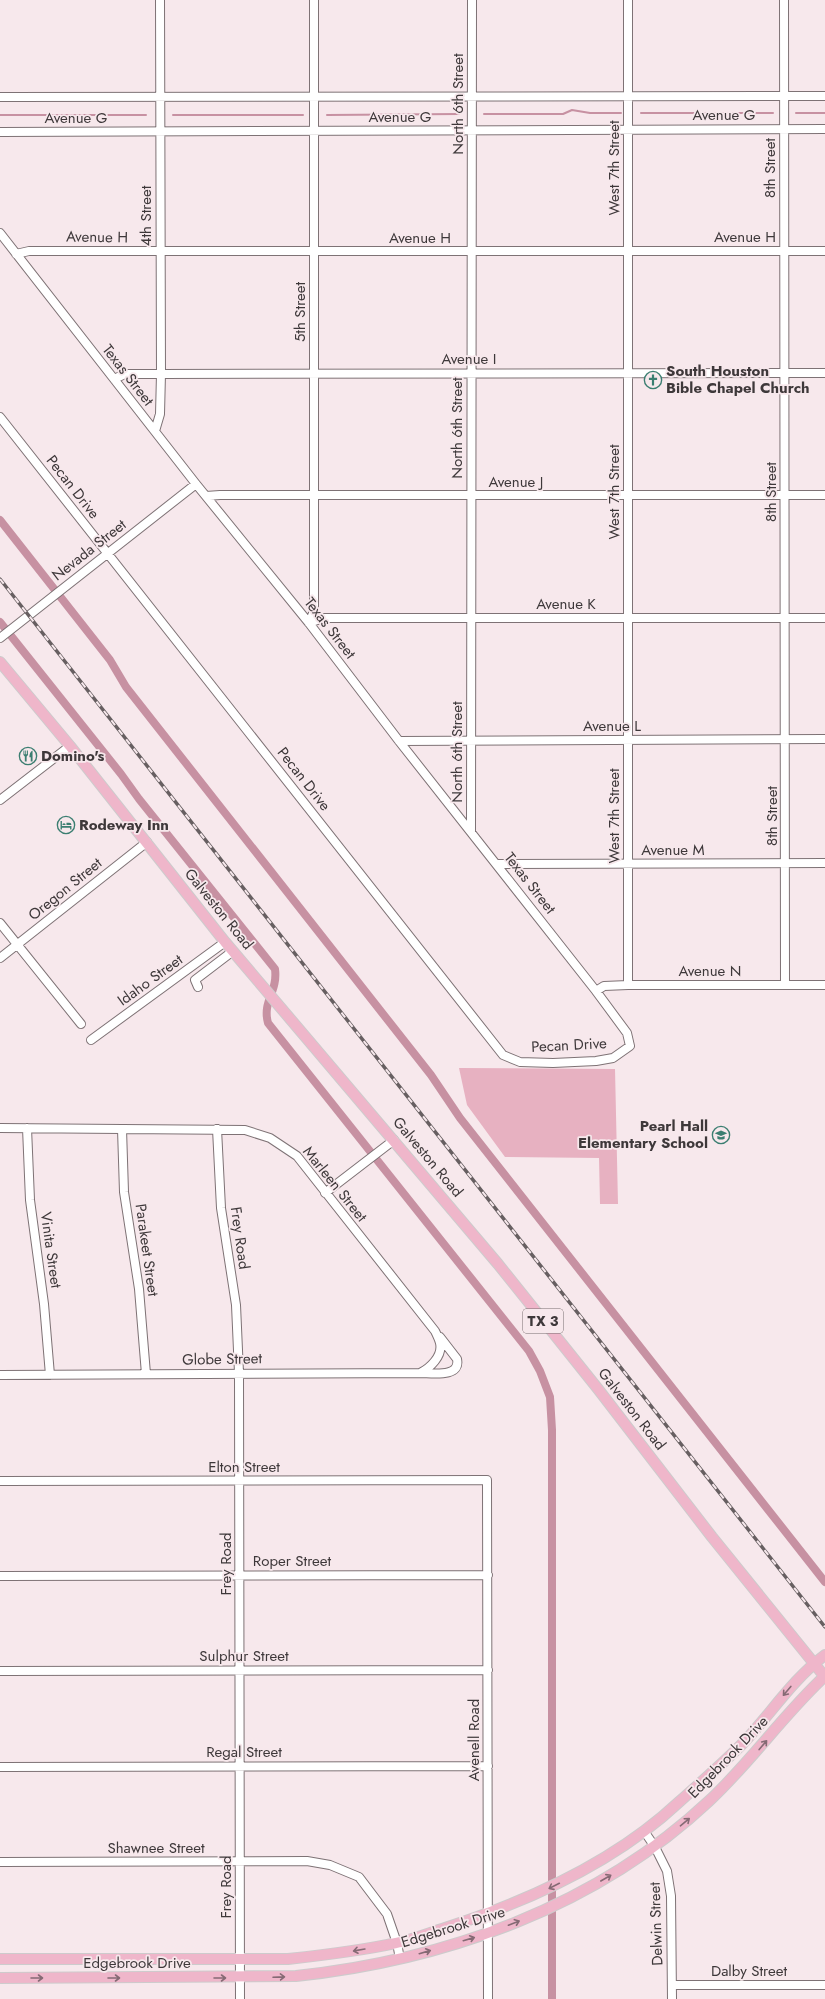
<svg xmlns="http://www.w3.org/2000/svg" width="825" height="1999" font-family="Jost,sans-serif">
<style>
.green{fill:#e7b1c1}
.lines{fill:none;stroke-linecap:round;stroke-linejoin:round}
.stream{stroke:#c791a2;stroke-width:2}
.canal{stroke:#c791a2;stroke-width:8}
.minor-casing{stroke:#7e7275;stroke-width:10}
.major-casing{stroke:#cdcbcc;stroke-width:12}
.minor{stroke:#fff;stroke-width:8}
.major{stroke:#efb6ca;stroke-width:10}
.rail-casing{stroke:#675f61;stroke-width:3.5}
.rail{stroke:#f7e8ec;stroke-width:2;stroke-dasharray:6;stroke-linecap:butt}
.oneway{stroke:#856a74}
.labels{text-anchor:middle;stroke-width:3.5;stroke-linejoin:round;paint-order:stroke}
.shield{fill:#f7e8ec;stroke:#766d6f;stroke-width:1}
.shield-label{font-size:14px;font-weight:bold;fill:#3e383a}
.street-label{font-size:15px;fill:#3e383a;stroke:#f7e8ec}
.poi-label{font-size:15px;font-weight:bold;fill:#3e383a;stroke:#f7e8ec;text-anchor:start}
</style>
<rect width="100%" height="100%" fill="#f7e8ec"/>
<path class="green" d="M459 1068 615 1069 618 1204H600L599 1158 505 1157 467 1105Z"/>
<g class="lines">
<path class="stream" d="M641 113H773
M796 113H825
M484 114H563L572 110 590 113H621
M0 115H146
M173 115H303
M327 115 459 114"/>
<path class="canal" d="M0 520 110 660 126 687 431 1075 460 1118 825 1582
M0 622 121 774 139 799 275 969C278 992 262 1001 268 1023L529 1351 540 1371 550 1397 552 1430V1999"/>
<defs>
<path id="minor" d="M628 0V985
M784 0 785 985
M0 97 825 96
M0 132 825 129
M0 233 196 484 309 623 399 741 596 991 627 1033 630 1046 613 1058 596 1061 553 1063 520 1062 503 1055 0 417
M16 254 29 251H825
M114 379 125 374H161L825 373
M155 431 160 414 161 374 160 0
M206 496 220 495H825
M309 623 314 611V0
M309 623 323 618H825
M0 638 196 484
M399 741 825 739
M0 800 70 746
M471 832 472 0
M497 864 825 863
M0 923 81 1024
M0 958 147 842
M198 987 195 980 233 951
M596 991 604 986 628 985H825
M91 1040 225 942
M0 1128 245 1130 270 1138 297 1156 435 1331C437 1335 439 1339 440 1343 443 1356 430 1368 420 1373L0 1375
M27 1128 30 1200 44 1304 50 1375
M122 1129 124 1192 139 1289 146 1374
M217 1129 221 1208 236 1305 239 1373 240 1999
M325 1193 394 1140
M420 1373C432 1373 461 1378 457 1359L440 1337
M0 1481 487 1480 488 1999
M0 1576 488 1575
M0 1671 488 1670
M0 1767 488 1766
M644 1831 655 1847 667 1871 671 1896 672 1999
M0 1862 307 1861 330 1865 359 1877 387 1914 397 1943 400 1959
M672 1985H825"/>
<path id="major" d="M0 662 70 746 225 942 498 1264 598 1389 712 1537 825 1677
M0 1959H288C324 1955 360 1951 396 1943 412 1940 429 1933 445 1928 529 1901 614 1863 679 1802 701 1782 724 1763 745 1741 772 1712 793 1679 825 1655
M0 1978 296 1976C447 1960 597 1906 709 1801 751 1762 783 1715 825 1676"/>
</defs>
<use href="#minor" class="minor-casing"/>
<use href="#major" class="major-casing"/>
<use href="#minor" class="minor"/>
<use href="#major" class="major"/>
<defs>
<path id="rail" d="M0 579 825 1627"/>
</defs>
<use href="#rail" class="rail-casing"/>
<use href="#rail" class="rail"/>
</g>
<defs><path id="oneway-shaft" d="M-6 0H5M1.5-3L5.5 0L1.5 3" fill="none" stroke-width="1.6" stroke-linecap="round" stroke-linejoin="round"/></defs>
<g class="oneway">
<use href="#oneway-shaft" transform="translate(787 1691) rotate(130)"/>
<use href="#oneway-shaft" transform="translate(763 1745) rotate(-50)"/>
<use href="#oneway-shaft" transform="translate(685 1822) rotate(-40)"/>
<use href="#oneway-shaft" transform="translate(606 1878) rotate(-30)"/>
<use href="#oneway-shaft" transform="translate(554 1886) rotate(153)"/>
<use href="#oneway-shaft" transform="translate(514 1923) rotate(-21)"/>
<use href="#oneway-shaft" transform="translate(469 1939) rotate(-16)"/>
<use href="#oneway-shaft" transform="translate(359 1950) rotate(170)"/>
<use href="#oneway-shaft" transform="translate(425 1952) rotate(-16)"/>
<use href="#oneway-shaft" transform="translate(279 1977) rotate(-2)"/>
<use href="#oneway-shaft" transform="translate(37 1978)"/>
<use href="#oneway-shaft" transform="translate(114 1978)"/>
<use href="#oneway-shaft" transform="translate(220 1978)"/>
</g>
<defs>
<symbol id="church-ring" viewBox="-11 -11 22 22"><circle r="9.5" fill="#f7e8ec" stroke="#3b7e71" stroke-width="1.5"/><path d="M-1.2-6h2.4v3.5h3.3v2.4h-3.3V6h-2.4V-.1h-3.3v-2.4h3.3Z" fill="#3b7e71"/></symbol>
<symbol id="restaurant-ring" viewBox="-11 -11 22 22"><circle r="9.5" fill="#f7e8ec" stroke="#3b7e71" stroke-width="1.5"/><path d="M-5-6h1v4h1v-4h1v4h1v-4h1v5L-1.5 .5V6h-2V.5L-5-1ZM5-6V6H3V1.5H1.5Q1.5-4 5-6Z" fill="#3b7e71"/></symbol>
<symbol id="hotel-ring" viewBox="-11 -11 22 22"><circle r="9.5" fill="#f7e8ec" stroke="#3b7e71" stroke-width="1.5"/><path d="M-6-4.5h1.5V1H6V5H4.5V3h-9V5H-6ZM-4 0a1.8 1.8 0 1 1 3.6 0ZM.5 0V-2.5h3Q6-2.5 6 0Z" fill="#3b7e71"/></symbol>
<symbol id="school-ring" viewBox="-11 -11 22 22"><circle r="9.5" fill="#f7e8ec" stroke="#3b7e71" stroke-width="1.5"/><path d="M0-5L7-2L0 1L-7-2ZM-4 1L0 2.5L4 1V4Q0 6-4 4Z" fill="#3b7e71"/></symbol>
</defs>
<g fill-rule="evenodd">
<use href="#church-ring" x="643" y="370" width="20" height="20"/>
<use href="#restaurant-ring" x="18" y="746" width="20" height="20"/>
<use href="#hotel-ring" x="56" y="815" width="20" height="20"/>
<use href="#school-ring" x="711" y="1125" width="20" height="20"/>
</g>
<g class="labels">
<rect class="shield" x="523" y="1309" width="40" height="24" rx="3"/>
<g class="shield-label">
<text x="543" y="1326">TX 3</text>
</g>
<g class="street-label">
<text transform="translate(458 104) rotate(-90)" y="5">North 6th Street</text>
<text x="724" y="120">Avenue G</text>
<text x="400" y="122">Avenue G</text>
<text x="76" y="123">Avenue G</text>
<text transform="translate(614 168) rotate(-90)" y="5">West 7th Street</text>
<text transform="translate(770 168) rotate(-90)" y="5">8th Street</text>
<text transform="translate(146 216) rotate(-90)" y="5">4th Street</text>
<text transform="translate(97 237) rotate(1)" y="5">Avenue H</text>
<text x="745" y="242">Avenue H</text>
<text x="420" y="243">Avenue H</text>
<text transform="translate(300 312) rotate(-90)" y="5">5th Street</text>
<text x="469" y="364">Avenue I</text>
<text transform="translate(128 375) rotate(52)" y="5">Texas Street</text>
<text transform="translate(457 428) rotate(-90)" y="5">North 6th Street</text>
<text x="516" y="487">Avenue J</text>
<text transform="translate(73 487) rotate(52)" y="5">Pecan Drive</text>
<text transform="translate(614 492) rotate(-90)" y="5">West 7th Street</text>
<text transform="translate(771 492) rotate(-90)" y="5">8th Street</text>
<text transform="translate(89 550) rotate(-38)" y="5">Nevada Street</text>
<text x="566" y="609">Avenue K</text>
<text transform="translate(330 628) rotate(52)" y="5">Texas Street</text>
<text x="612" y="731">Avenue L</text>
<text transform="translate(457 752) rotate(-90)" y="5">North 6th Street</text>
<text transform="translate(304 779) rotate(52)" y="5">Pecan Drive</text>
<text transform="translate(614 816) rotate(-90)" y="5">West 7th Street</text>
<text transform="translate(772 816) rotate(-90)" y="5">8th Street</text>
<text x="673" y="855">Avenue M</text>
<text transform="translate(530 883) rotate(52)" y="5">Texas Street</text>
<text transform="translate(65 889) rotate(-39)" y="5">Oregon Street</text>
<text transform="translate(219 909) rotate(51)" y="5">Galveston Road</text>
<text x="710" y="976">Avenue N</text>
<text transform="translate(150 980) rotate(-36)" y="5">Idaho Street</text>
<text transform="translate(569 1045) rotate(-3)" y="5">Pecan Drive</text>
<text transform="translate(428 1157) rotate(50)" y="5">Galveston Road</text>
<text transform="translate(335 1184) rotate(51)" y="5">Marleen Street</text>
<text transform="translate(240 1238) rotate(82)" y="5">Frey Road</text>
<text transform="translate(51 1250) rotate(82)" y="5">Vinita Street</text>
<text transform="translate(147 1250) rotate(82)" y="5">Parakeet Street</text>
<text transform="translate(222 1359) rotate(-1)" y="5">Globe Street</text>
<text transform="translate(632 1409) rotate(52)" y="5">Galveston Road</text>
<text x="244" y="1472">Elton Street</text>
<text x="292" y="1566">Roper Street</text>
<text transform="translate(226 1564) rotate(-90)" y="5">Frey Road</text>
<text x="244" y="1661">Sulphur Street</text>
<text transform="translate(474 1740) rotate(-90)" y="5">Avenell Road</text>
<text x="244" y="1757">Regal Street</text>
<text transform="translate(728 1757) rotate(-46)" y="5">Edgebrook Drive</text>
<text x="156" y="1853">Shawnee Street</text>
<text transform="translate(226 1887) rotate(-90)" y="5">Frey Road</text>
<text transform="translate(656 1924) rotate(-92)" y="5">Delwin Street</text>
<text transform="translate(453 1927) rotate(-17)" y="5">Edgebrook Drive</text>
<text x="137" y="1968">Edgebrook Drive</text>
<text x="749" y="1976">Dalby Street</text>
</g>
<g class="poi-label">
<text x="666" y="376">South Houston<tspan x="666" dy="17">Bible Chapel Church</tspan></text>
<text x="41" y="761">Domino's</text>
<text x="79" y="830">Rodeway Inn</text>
<text x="708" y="1131" text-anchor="end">Pearl Hall<tspan x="708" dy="17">Elementary School</tspan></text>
</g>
</g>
</svg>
